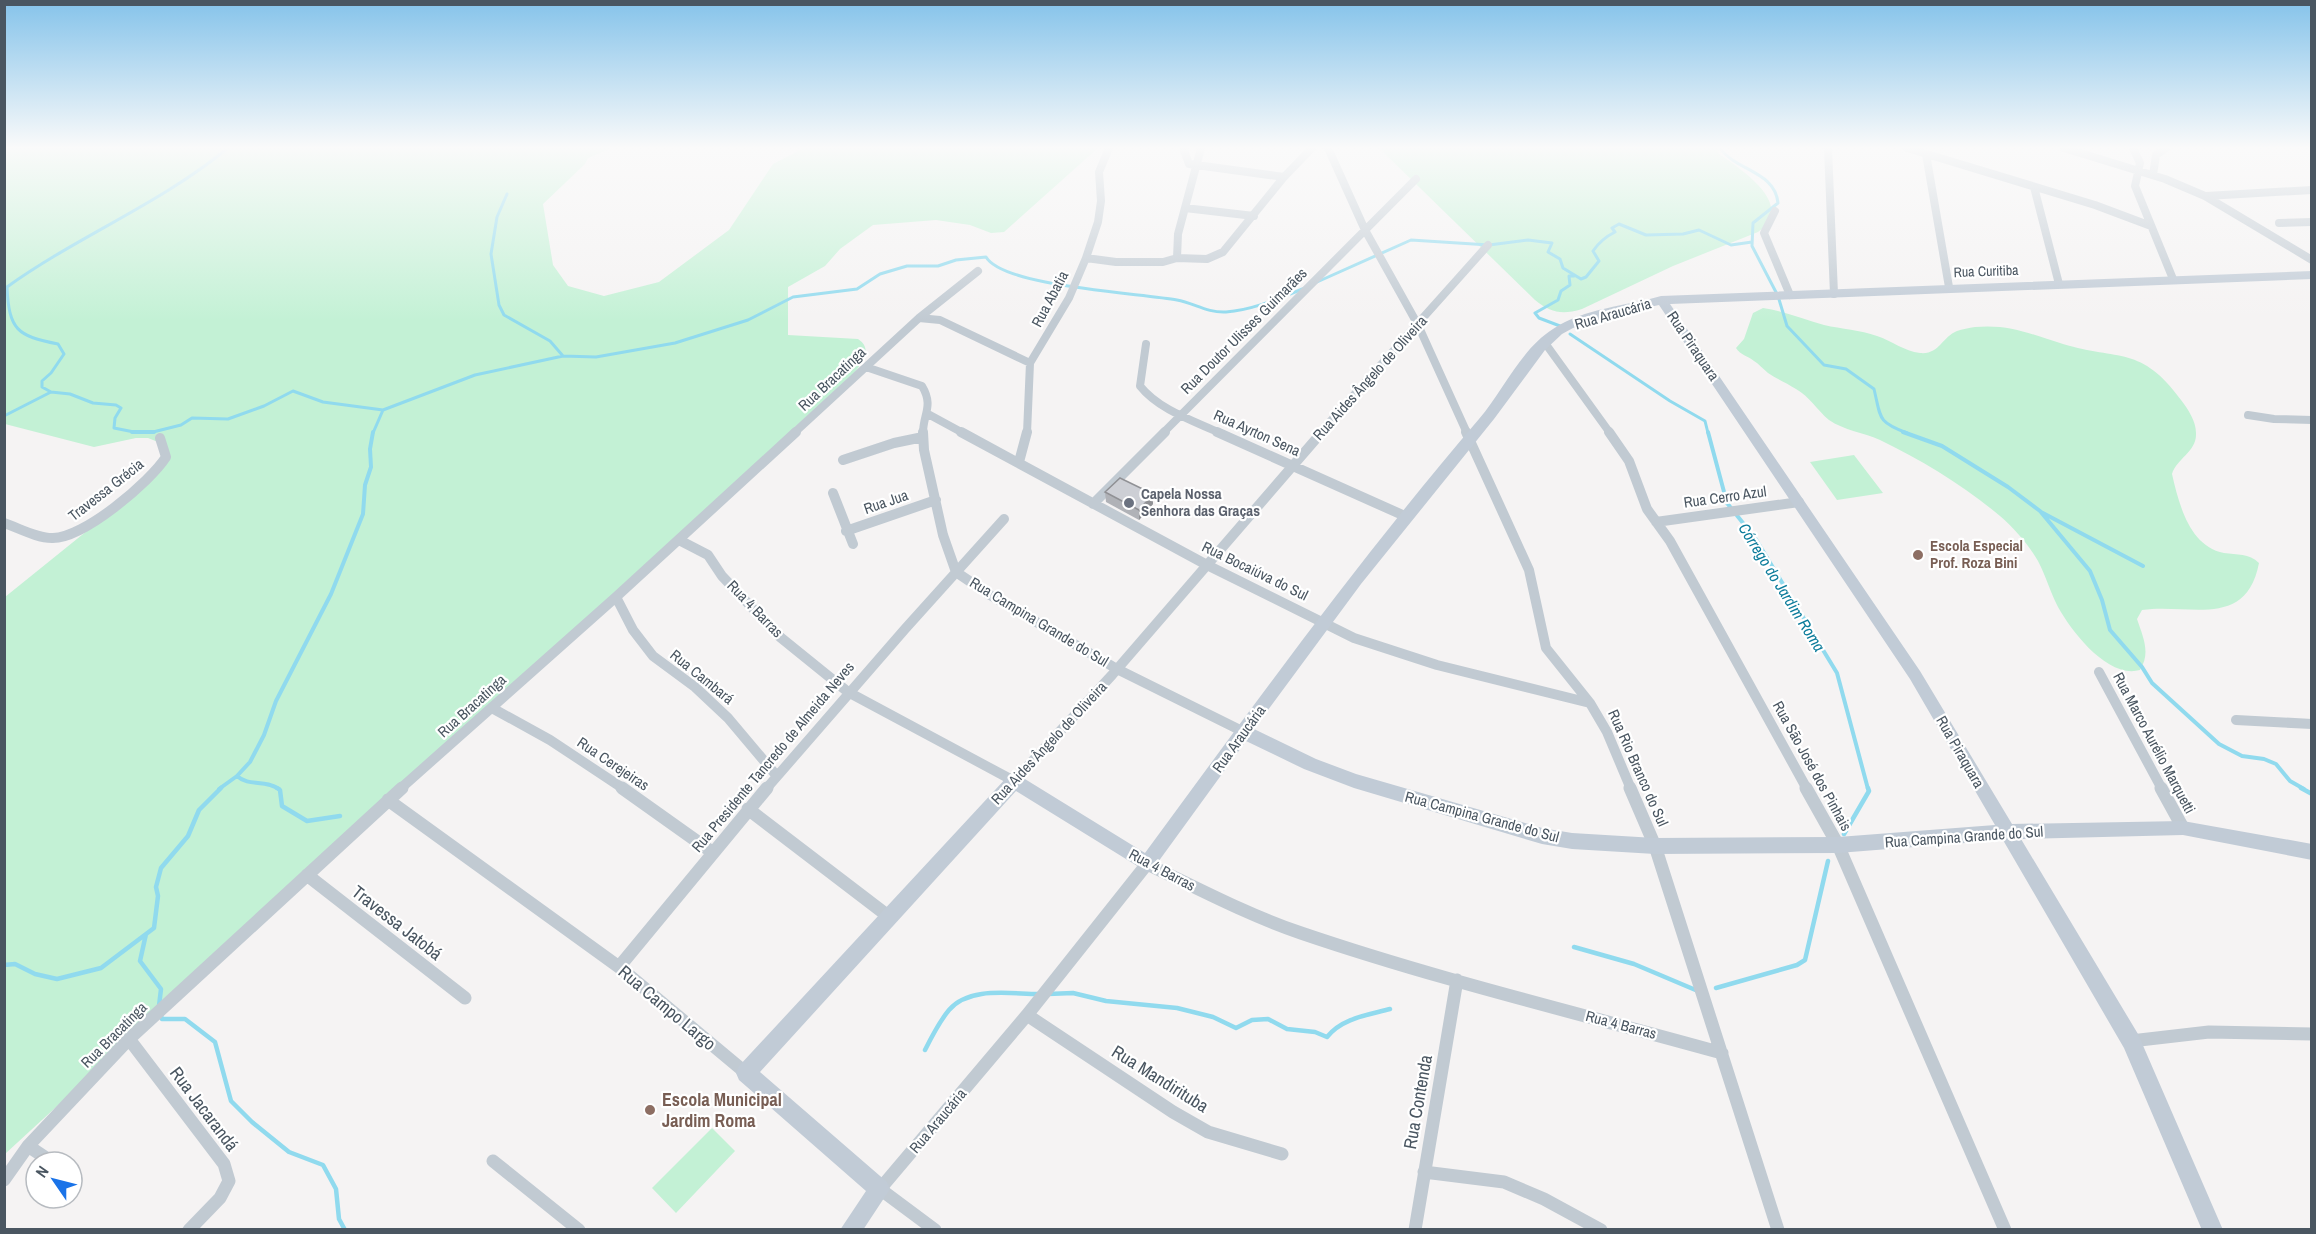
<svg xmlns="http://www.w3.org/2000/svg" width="2316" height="1234" font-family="'Archivo Narrow',sans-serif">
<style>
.green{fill:#c3f1d5}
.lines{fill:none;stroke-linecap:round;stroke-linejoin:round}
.stream-far2{stroke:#90daee;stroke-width:3}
.stream-far1{stroke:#90daee;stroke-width:4}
.stream{stroke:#90daee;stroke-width:4.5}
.street-far2{stroke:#c1cad2;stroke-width:8}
.street-far1{stroke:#c1cad2;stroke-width:10}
.street{stroke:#c1cad2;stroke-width:13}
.secondary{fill:#c1cbd6;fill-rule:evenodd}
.wall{fill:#b0b2b7}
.shaded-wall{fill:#909195}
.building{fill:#cdcfd5;stroke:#909195;stroke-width:1.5}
.worship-dot{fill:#6b7280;stroke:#fff;stroke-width:2}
.education-dot{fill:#8d6e63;stroke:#fff;stroke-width:2}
.labels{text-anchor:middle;stroke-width:4.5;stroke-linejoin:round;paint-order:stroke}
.far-street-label{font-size:14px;fill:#4a5661;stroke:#fff}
.street-label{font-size:15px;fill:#4a5661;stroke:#fff}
.worship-label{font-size:15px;font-weight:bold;fill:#5b616d;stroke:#fff;text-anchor:start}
.education-label{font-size:15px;font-weight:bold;fill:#785e54;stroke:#fff;text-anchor:start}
.water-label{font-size:16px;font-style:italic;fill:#0c7c9b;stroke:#fff}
.near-street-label{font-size:18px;fill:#4a5661;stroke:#fff}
.near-education-label{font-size:18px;font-weight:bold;fill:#785e54;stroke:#fff;text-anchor:start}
</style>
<rect width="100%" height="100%" fill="#f5f3f3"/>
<path class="green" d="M5 148H612L588 158 585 164 543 204 553 265 568 286 604 296 659 282 729 230 773 164 804 148H1098L1004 232 991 233 970 225 936 220 873 225 840 249 825 266 788 287V335L858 339C873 349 863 362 854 373L5 1154V597L129 497 164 456 158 442 148 438H136L94 447 5 424Z
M1379 148H1719L1718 153C1738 168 1798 204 1758 232L1673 266 1582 309C1562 315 1551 313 1535 300Z
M1763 308C1784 311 1803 319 1824 325 1842 329 1860 330 1877 336 1892 341 1904 351 1920 353 1939 355 1942 337 1957 331 1962 329 1969 328 1975 327 2010 324 2030 334 2063 344 2119 361 2141 345 2181 400 2188 409 2196 421 2196 433 2197 452 2177 458 2172 474 2179 504 2189 546 2224 553 2237 555 2249 553 2259 563 2246 630 2189 603 2142 610L2137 619C2143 637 2151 653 2140 670 2108 679 2072 632 2058 607 2050 592 2046 576 2038 561 2028 544 2015 529 2000 516 1963 485 1923 461 1880 440 1865 433 1843 430 1829 420 1817 410 1810 397 1796 389 1787 383 1777 379 1768 373 1763 369 1759 364 1754 361 1748 356 1740 355 1736 348L1744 339 1753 313Z
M1854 455 1883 493 1837 500 1810 462Z
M712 1128 735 1151 676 1213 652 1188Z"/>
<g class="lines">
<path class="stream-far2" d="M1720 148C1736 171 1775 171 1778 203L1753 223 1752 246 1778 296 1787 326 1824 365 1846 369 1874 389C1881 418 1877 422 1907 433
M507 194 497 217 491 254 499 305 504 315 550 341 563 356
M1317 282 1411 240 1489 245 1528 240 1552 243 1548 252 1560 259 1563 268 1581 279 1586 277 1599 261 1593 251C1599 242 1605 237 1615 232L1612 228 1619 224 1646 235 1683 234 1699 230 1731 245 1752 242
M4 287H7C9 330 17 336 58 344L64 354 51 373 42 381V387L51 392 70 394 93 403 116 405 121 408 115 418 114 428 134 432H153L181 425 192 418 228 419 264 406 293 391 323 402 383 410 475 375 563 356 596 357 675 343 748 320 793 297 857 289 880 274 907 266H938L956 260 986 257C1004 287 1140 293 1177 300 1194 303 1207 313 1226 312 1253 310 1280 298 1305 288
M7 287C78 236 160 204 228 148
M1560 326 1539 318 1535 313 1558 300 1561 291 1570 285 1569 276H1574
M1570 334 1670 401 1705 421 1708 433
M4 416 51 392
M373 433 383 410"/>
<path class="stream-far1" d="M132 432H154
M1708 432 1727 503 1755 538 1837 673 1868 789
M1903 432 1942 446 2008 487 2040 511 2090 571 2102 600 2110 630 2142 667 2152 683 2219 744 2242 756 2264 759 2276 764 2290 781 2304 789
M2041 512 2143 566
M237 776C249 787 265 779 279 789
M219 789 237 776 250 762 264 735 276 701 331 594 363 514 365 485 371 467 370 449 373 432"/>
<path class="stream" d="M277 788 280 790 282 806 307 821 340 816
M2301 788 2312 794
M1844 834 1869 791 1868 788
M146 934 140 961 161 989 159 1006
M1574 947 1634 964 1698 991
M4 965 15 964 35 974 57 979 101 968 154 928 158 896 156 887 161 868 188 836 199 810 221 788
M1716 988 1797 965 1805 960 1828 861
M1048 994 1073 993 1106 1001 1177 1008 1213 1017 1236 1028 1252 1020 1268 1019 1287 1029 1315 1032 1327 1037C1342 1018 1368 1015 1390 1009
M161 1016 162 1019H185L215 1042 231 1101 252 1122 289 1152 323 1165 336 1189 339 1219 345 1230
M925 1050C932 1036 939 1022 949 1010 969 986 1011 994 1038 994"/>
<path class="street-far2" d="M1183 148 1189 164 1284 177
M1328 148 1365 230 1418 325 1467 433
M1828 148 1834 294
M1907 148 2095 205 2151 226
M2064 148 2165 179 2205 196 2312 260
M2133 148 2140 163 2135 186 2173 279
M1926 154 1949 287
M2153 175 2156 155 2166 148
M2034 187 2059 284
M2206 196 2312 190
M1185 208 1254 216
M1775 211 1764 233 1790 295
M2279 223 2312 222
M1086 258 1116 262H1163L1177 258 1207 259 1223 252 1284 177 1312 148
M1177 258 1178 234 1201 148
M919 318 940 320 1030 363
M1545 343 1610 433
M1146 344 1140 386C1159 410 1194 421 1220 433
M866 367 922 386C934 406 923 414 923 433
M928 414 963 433
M2248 415 2274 419 2312 420
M794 433 919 318 978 271
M1027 433 1030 363 1069 298 1086 258 1098 222 1101 201 1099 172 1109 148
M1163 433 1416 179
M1320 433 1488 245"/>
<path class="street-far1" d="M923 432 924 450 943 535 956 572 990 595 1117 669 1244 732
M961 432 1207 565 1354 638 1437 665 1590 703
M1217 432 1407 517
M1466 432 1529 570 1546 648 1590 703 1607 732 1631 789
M1609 432 1629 461 1647 509 1670 541 1807 789
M843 460 894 443 923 437
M1019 462 1027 432
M833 493 853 544
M1093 504 1165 432
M1656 522 1799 502
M4 523C19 528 36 538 52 538 83 539 150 482 166 457L160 438
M846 531 936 500
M679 540 708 555 722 576 780 637 848 692 1014 781 1112 675 1322 432
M616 597 633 630 653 656 695 687 728 718 776 775
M2099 672 2162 789
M492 708 550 740 624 789
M2236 720 2312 724
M400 789 616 597 796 432
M766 789 905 629 1004 519"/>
<path class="street" d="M622 788 712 852
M1630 788 1655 846 1778 1230
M1806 788 1838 845 2005 1230
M2161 788 2183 828
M388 800 619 967 746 1073
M748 809 888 916
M307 875 465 998
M619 967 767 788
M1027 1015 1173 1112 1208 1132 1282 1154
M129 1039 224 1164 229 1181 220 1198 189 1230
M2131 1041 2209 1032 2312 1034
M28 1146 52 1162
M493 1161 579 1230
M1424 1172 1504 1182 1544 1199 1601 1230
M72 1176 76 1179
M4 1180 28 1146 129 1039 402 788
M935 1230 880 1189 1027 1015 1147 864C1197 888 1248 915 1301 933 1439 980 1582 1014 1722 1053
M1415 1230 1457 980"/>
<path class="secondary" d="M2312 271V279L1670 304 1920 671 2012 824 2183 821 2312 844V860L2183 835 2021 839 2138 1034 2223 1230H2202L2124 1048 2003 840 1838 853 1655 854 1572 849 1542 844 1354 788 1304 769 1246 741 1153 869 1147 872 1016 791 760 1072 887 1182 890 1189 863 1230H840L866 1191 739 1080 736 1073 739 1066 1008 776 1014 774 1020 776 1145 853C1253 706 1360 558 1479 419 1503 391 1521 349 1553 329 1584 308 1627 306 1661 296ZM1659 305 1910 679 1995 825 1838 837 1655 838 1572 833 1542 828 1356 774 1316 759 1254 729 1361 584 1494 419 1545 350 1562 334 1573 328 1618 314Z"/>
</g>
<path class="wall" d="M1105 492 1153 494V504L1139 520 1106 502Z"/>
<path class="shaded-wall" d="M1153 494V504L1139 520V510Z"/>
<path class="building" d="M1120 478 1153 494 1139 510 1105 492Z"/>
<linearGradient id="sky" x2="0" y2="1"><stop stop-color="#85c3ea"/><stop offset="0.46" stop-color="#fafafa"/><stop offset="1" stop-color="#fafafa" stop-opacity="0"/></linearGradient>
<rect width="2316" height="321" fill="url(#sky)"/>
<circle class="worship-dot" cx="1129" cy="503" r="6"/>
<g class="education-dot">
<circle cx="1918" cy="555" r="6"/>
<circle cx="650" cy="1110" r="6"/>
</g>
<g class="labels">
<g class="far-street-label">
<text transform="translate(1986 271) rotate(-2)" y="5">Rua Curitiba</text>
</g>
<g class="street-label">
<text transform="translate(1050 299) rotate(-62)" y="5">Rua Abatia</text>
<text transform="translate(1613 314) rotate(-16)" y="5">Rua Araucária</text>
<text transform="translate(1244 331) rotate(-45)" y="5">Rua Doutor Ulisses Guimarães</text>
<text transform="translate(1693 346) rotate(56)" y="5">Rua Piraquara</text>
<text transform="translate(1370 378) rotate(-48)" y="5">Rua Aides Ângelo de Oliveira</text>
<text transform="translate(832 379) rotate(-43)" y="5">Rua Bracatinga</text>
<text transform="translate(1257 433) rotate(24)" y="5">Rua Ayrton Sena</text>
<text transform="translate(106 490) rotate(-38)" y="5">Travessa Grécia</text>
<text transform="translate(1725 497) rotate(-8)" y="5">Rua Cerro Azul</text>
<text transform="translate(886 502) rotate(-19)" y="5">Rua Jua</text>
<text transform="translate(1255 571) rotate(26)" y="5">Rua Bocaiúva do Sul</text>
<text transform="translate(755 609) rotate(46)" y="5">Rua 4 Barras</text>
<text transform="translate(1039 622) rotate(31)" y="5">Rua Campina Grande do Sul</text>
<text transform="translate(702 677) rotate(39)" y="5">Rua Cambará</text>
<text transform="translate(472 706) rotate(-42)" y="5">Rua Bracatinga</text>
<text transform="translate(1239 739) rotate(-54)" y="5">Rua Araucária</text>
<text transform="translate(1049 743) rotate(-47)" y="5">Rua Aides Ângelo de Oliveira</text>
<text transform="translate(2154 743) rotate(62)" y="5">Rua Marco Aurélio Marquetti</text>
<text transform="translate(1960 752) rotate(60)" y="5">Rua Piraquara</text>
<text transform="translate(773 757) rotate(-50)" y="5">Rua Presidente Tancredo de Almeida Neves</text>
<text transform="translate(613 764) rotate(34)" y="5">Rua Cerejeiras</text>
<text transform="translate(1812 766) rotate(61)" y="5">Rua São José dos Pinhais</text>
<text transform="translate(1638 768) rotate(66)" y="5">Rua Rio Branco do Sul</text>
<text transform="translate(1482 817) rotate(15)" y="5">Rua Campina Grande do Sul</text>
<text transform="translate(1964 837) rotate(-4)" y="5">Rua Campina Grande do Sul</text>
<text transform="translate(1162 870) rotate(28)" y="5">Rua 4 Barras</text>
<text transform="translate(1621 1025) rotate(15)" y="5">Rua 4 Barras</text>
<text transform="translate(114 1035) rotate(-45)" y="5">Rua Bracatinga</text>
<text transform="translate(938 1121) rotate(-50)" y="5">Rua Araucária</text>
</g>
<g class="worship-label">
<text x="1141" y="499">Capela Nossa<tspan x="1141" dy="17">Senhora das Graças</tspan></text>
</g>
<g class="education-label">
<text x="1930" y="551">Escola Especial<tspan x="1930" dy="17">Prof. Roza Bini</tspan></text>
</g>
<g class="water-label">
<text transform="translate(1782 587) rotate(58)" y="6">Córrego do Jardim Roma</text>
</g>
<g class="near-street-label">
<text transform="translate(397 923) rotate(38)" y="6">Travessa Jatobá</text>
<text transform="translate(667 1008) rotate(40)" y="6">Rua Campo Largo</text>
<text transform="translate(1160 1079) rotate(32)" y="6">Rua Mandirituba</text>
<text transform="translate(1418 1102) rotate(-80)" y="6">Rua Contenda</text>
<text transform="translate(204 1109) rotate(53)" y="6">Rua Jacarandá</text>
</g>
<g class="near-education-label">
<text x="662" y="1106">Escola Municipal<tspan x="662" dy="21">Jardim Roma</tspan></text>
</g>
</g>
<rect width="2316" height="1234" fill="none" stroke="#4a5661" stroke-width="12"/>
<g transform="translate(54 1180) rotate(305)"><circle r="28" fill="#ffffff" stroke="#b7bbc0" stroke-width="1.5"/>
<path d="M0-4.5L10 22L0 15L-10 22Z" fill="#1a73e8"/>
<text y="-9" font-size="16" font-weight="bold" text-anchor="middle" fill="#4a5661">N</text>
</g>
</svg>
